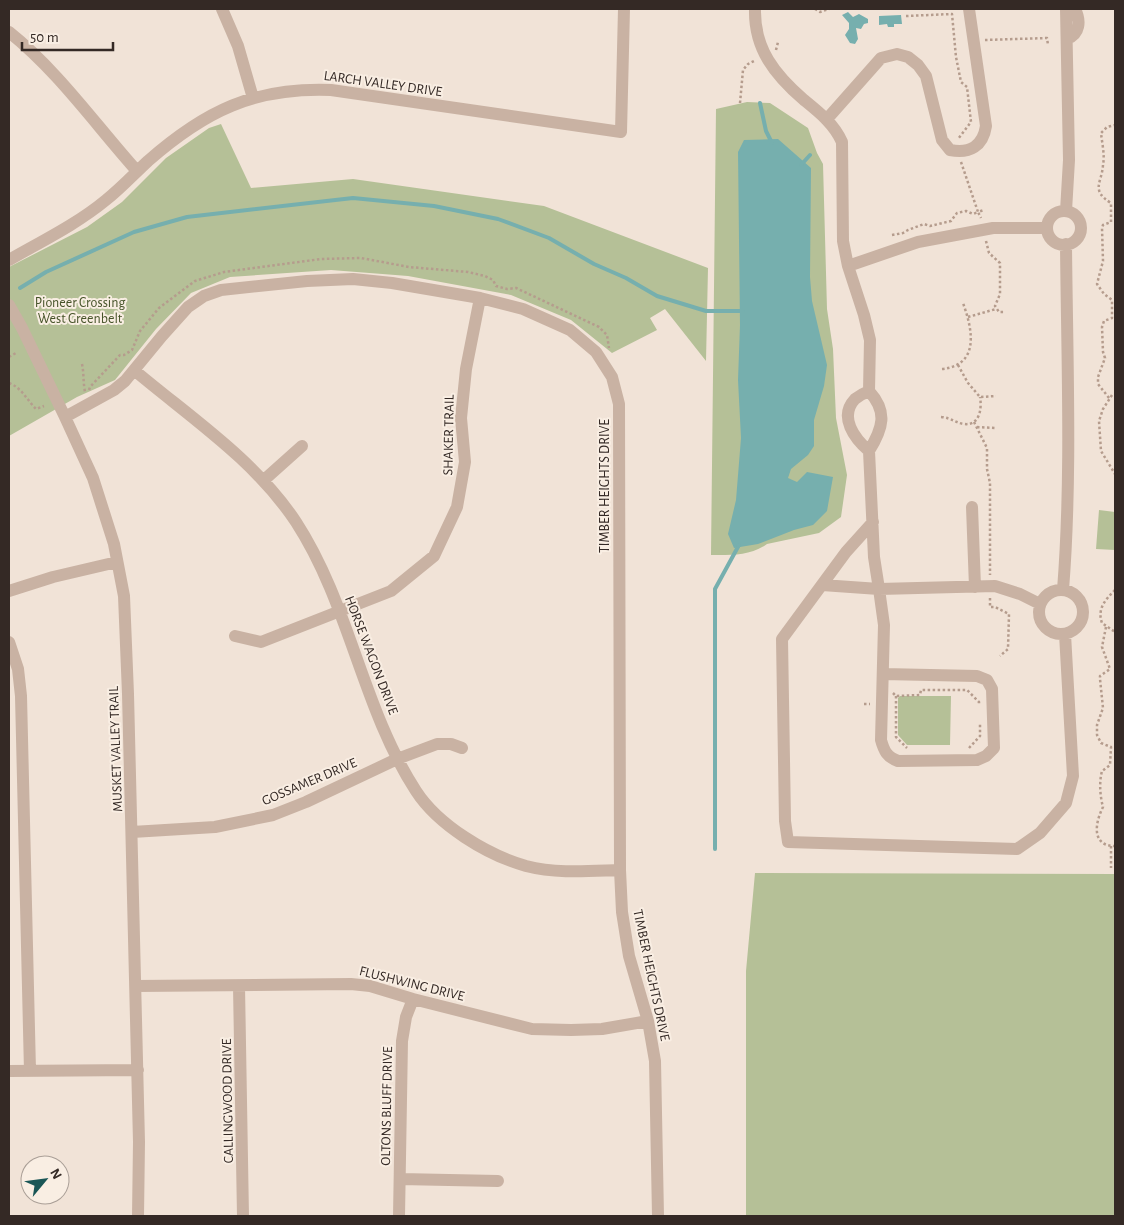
<svg xmlns="http://www.w3.org/2000/svg" width="1124" height="1225" font-family="'Alegreya Sans',sans-serif">
<style>
.green{fill:#b5c097}
.water{fill:#76afae}
.lines{fill:none;stroke-linecap:round;stroke-linejoin:round}
.stream{stroke:#76afae;stroke-width:4}
.path{stroke:#b59c8d;stroke-width:2.5;stroke-dasharray:2.5 2.5;stroke-linecap:butt}
.minor{stroke:#c9b2a3;stroke-width:12}
.labels{text-anchor:middle;stroke-width:4;stroke-linejoin:round;paint-order:stroke}
.street-label{font-size:14px;fill:#342925;stroke:#f9eee3}
.park-label{font-size:14px;fill:#465329;stroke:#f9eee3}
</style>
<rect width="100%" height="100%" fill="#f1e3d7"/>
<path class="green" d="M747 102 770 103 808 128 817 153 823 164 827 309 833 349 836 418 847 475 841 517 819 533 767 544C750 556 731 555 711 555L716 109Z
M221 124 251 188 353 179 544 206 708 268 706 361 665 309 650 318 657 330 612 353 571 320 511 295 408 276 331 270 230 277 191 293 156 329 115 380 77 397 9 436V267L87 227 122 202 166 158 209 128Z
M1099 510 1115 512V550L1096 549Z
M900 696H951L950 745H907L898 735V698Z
M755 873 1115 874V1216H746V971Z"/>
<path class="water" d="M848 12 853 17 859 14 868 19V23L864 24 861 29 856 28 858 39 855 44 850 43 845 35 849 29V23L842 15Z
M901 15 902 24H894V27H888L887 24 879 25V16Z
M778 139 811 168 810 277 812 301 827 365 824 386 814 420V446L808 455 791 469 788 478 797 482 807 472 833 477 827 511 813 525 794 530 758 544 734 548 728 534 736 500 741 438 738 380 740 325 738 152 744 140Z"/>
<g class="lines">
<path class="stream" d="M760 103 766 131 772 143
M801 165 810 155
M20 288 46 272 134 232 187 217 353 198 434 206 498 219 549 238 594 264 626 278 657 296 706 311H743
M715 849V589L739 545"/>
<path class="path" d="M815 9 820 12 829 9
M906 16 952 14 956 57 961 82 967 87 971 122 958 139
M985 40 1047 38 1048 45
M776 50 778 42
M740 103 743 70 748 64 756 60
M961 162 978 212 984 210
M892 235 903 233 908 230 924 224 930 226 951 221 957 213 966 211 973 214 978 212 981 218
M986 241 989 253 1000 263V294L995 306 999 312H1005
M968 317 996 309
M9 357 16 353
M82 364C84 373 83 382 85 392
M958 365 968 383 980 397 996 396
M942 369C981 365 972 328 963 303
M9 383C22 388 27 400 36 409L44 406
M89 390 90 387 120 355H124L132 350 140 331 159 308 195 281 224 272 321 259 361 258 409 267 468 272 485 276 493 280 496 286 507 289 516 288 599 327 607 335 609 348
M1112 395 1103 409 1099 421 1101 451 1115 474
M1109 398 1098 384V377L1105 358 1103 352 1102 327 1104 321 1112 318V300L1104 294 1097 284 1103 261 1102 228 1103 225 1111 222V203C1090 190 1102 183 1103 165 1105 155 1102 143 1101 133L1107 127 1115 125
M941 417C952 418 956 423 964 424 980 426 982 408 980 397
M974 422 987 448V469L990 483V575
M977 427 995 428
M1115 590C1105 600 1097 609 1102 623L1115 632
M990 598V607H995L1009 614 1008 649 1000 656
M1106 627 1102 647 1110 669 1100 676V679L1103 708 1097 725V735L1101 743 1111 747 1110 765 1102 771C1099 782 1100 796 1103 807 1095 823 1091 846 1115 846
M893 693 896 696 920 695 921 690H967L979 702V705
M896 696V737L907 748
M864 704H870
M969 748 980 736V723
M1111 846V868"/>
<path class="minor" d="M222 9 238 46 253 98
M755 9C754 49 775 75 804 100 820 113 834 124 842 142L843 241 848 266 864 315 870 340 869 391C888 412 883 428 869 451 855 439 838 417 855 399 859 396 864 393 869 391
M1066 9 1069 160 1066 211
M9 32C58 71 95 124 137 171
M1067 39C1080 34 1081 21 1075 9
M827 119 881 58 897 54 908 57 918 65 926 76 942 140 950 150C970 154 983 146 986 126L969 9
M1047 228a17 17 0 1 1 34 0a17 17 0 1 1-34 0Z
M9 260C42 241 77 224 106 200 121 188 134 174 148 161 205 111 254 87 331 90L621 132 624 9
M848 266 918 242 993 228H1047
M9 305 22 328 65 417 93 478 114 544 124 596 128 694 139 1142 138 1216
M134 370C191 418 255 460 296 522 350 605 362 708 416 791 438 825 487 855 526 866 557 874 589 871 620 870
M65 417 114 390 125 381 162 336 188 307 204 296 221 290 307 281 353 279 392 283 480 298 523 309 570 330 596 352 612 377 619 404 620 870 622 912 629 956 648 1021 655 1061 658 1216
M869 451 874 557 879 589 995 586 1020 594 1040 604
M264 480 302 446
M972 507 975 587
M873 522 846 552 782 639 785 821 788 842 1017 849 1040 833 1066 803 1073 776 1065 634
M822 585 879 589 884 625 881 740C884 751 887 757 898 761L977 760 986 756 994 748 992 689 987 680 977 676 883 674
M1063 590C1072 476 1067 360 1066 244
M1039 612a22 22 0 1 1 44 0a22 22 0 1 1-44 0Z
M9 591 53 577 117 562
M235 636 261 642 391 591 434 556 457 507 465 462 461 418 466 369 480 298
M9 642 18 669 21 696 30 1071
M132 832 215 827 273 815 306 802 397 759 437 744H451L462 748
M136 986 351 984 370 986 413 999 532 1029 571 1030 602 1029 648 1021
M239 986 243 1216
M9 1071 138 1070
M400 1179 498 1181
M399 1216 402 1041 406 1017 413 999"/>
</g>
<g class="labels">
<g class="street-label">
<text transform="translate(383 83) rotate(8)" y="5">LARCH VALLEY DRIVE</text>
<text transform="translate(448 435) rotate(-89)" y="5">SHAKER TRAIL</text>
<text transform="translate(604 486) rotate(-90)" y="5">TIMBER HEIGHTS DRIVE</text>
<text transform="translate(372 655) rotate(69)" y="5">HORSE WAGON DRIVE</text>
<text transform="translate(115 749) rotate(-92)" y="5">MUSKET VALLEY TRAIL</text>
<text transform="translate(309 781) rotate(-23)" y="5">GOSSAMER DRIVE</text>
<text transform="translate(652 975) rotate(78)" y="5">TIMBER HEIGHTS DRIVE</text>
<text transform="translate(412 983) rotate(14)" y="5">FLUSHWING DRIVE</text>
<text transform="translate(227 1101) rotate(-91)" y="5">CALLINGWOOD DRIVE</text>
<text transform="translate(386 1106) rotate(-89)" y="5">OLTONS BLUFF DRIVE</text>
</g>
<g class="park-label">
<text x="80" y="307">Pioneer Crossing<tspan x="80" dy="16">West Greenbelt</tspan></text>
</g>
</g>
<rect width="1124" height="1225" fill="none" stroke="#342925" stroke-width="20"/>
<g transform="translate(45 1180) rotate(61)"><circle r="24" fill="#f9eee3" stroke="#aa9f97"/>
<path d="M0-4L9 19L0 12L-9 19Z" fill="#1a5656"/>
<text y="-8" font-size="14" font-weight="bold" text-anchor="middle" fill="#342925">N</text>
</g>
<path d="M22 42v8h91v-8" fill="none" stroke="#342925" stroke-width="2.5"/>
<text x="30" y="42" font-size="15" fill="#342925" stroke="#f9eee3" stroke-width="4" paint-order="stroke">50 m</text>
</svg>
